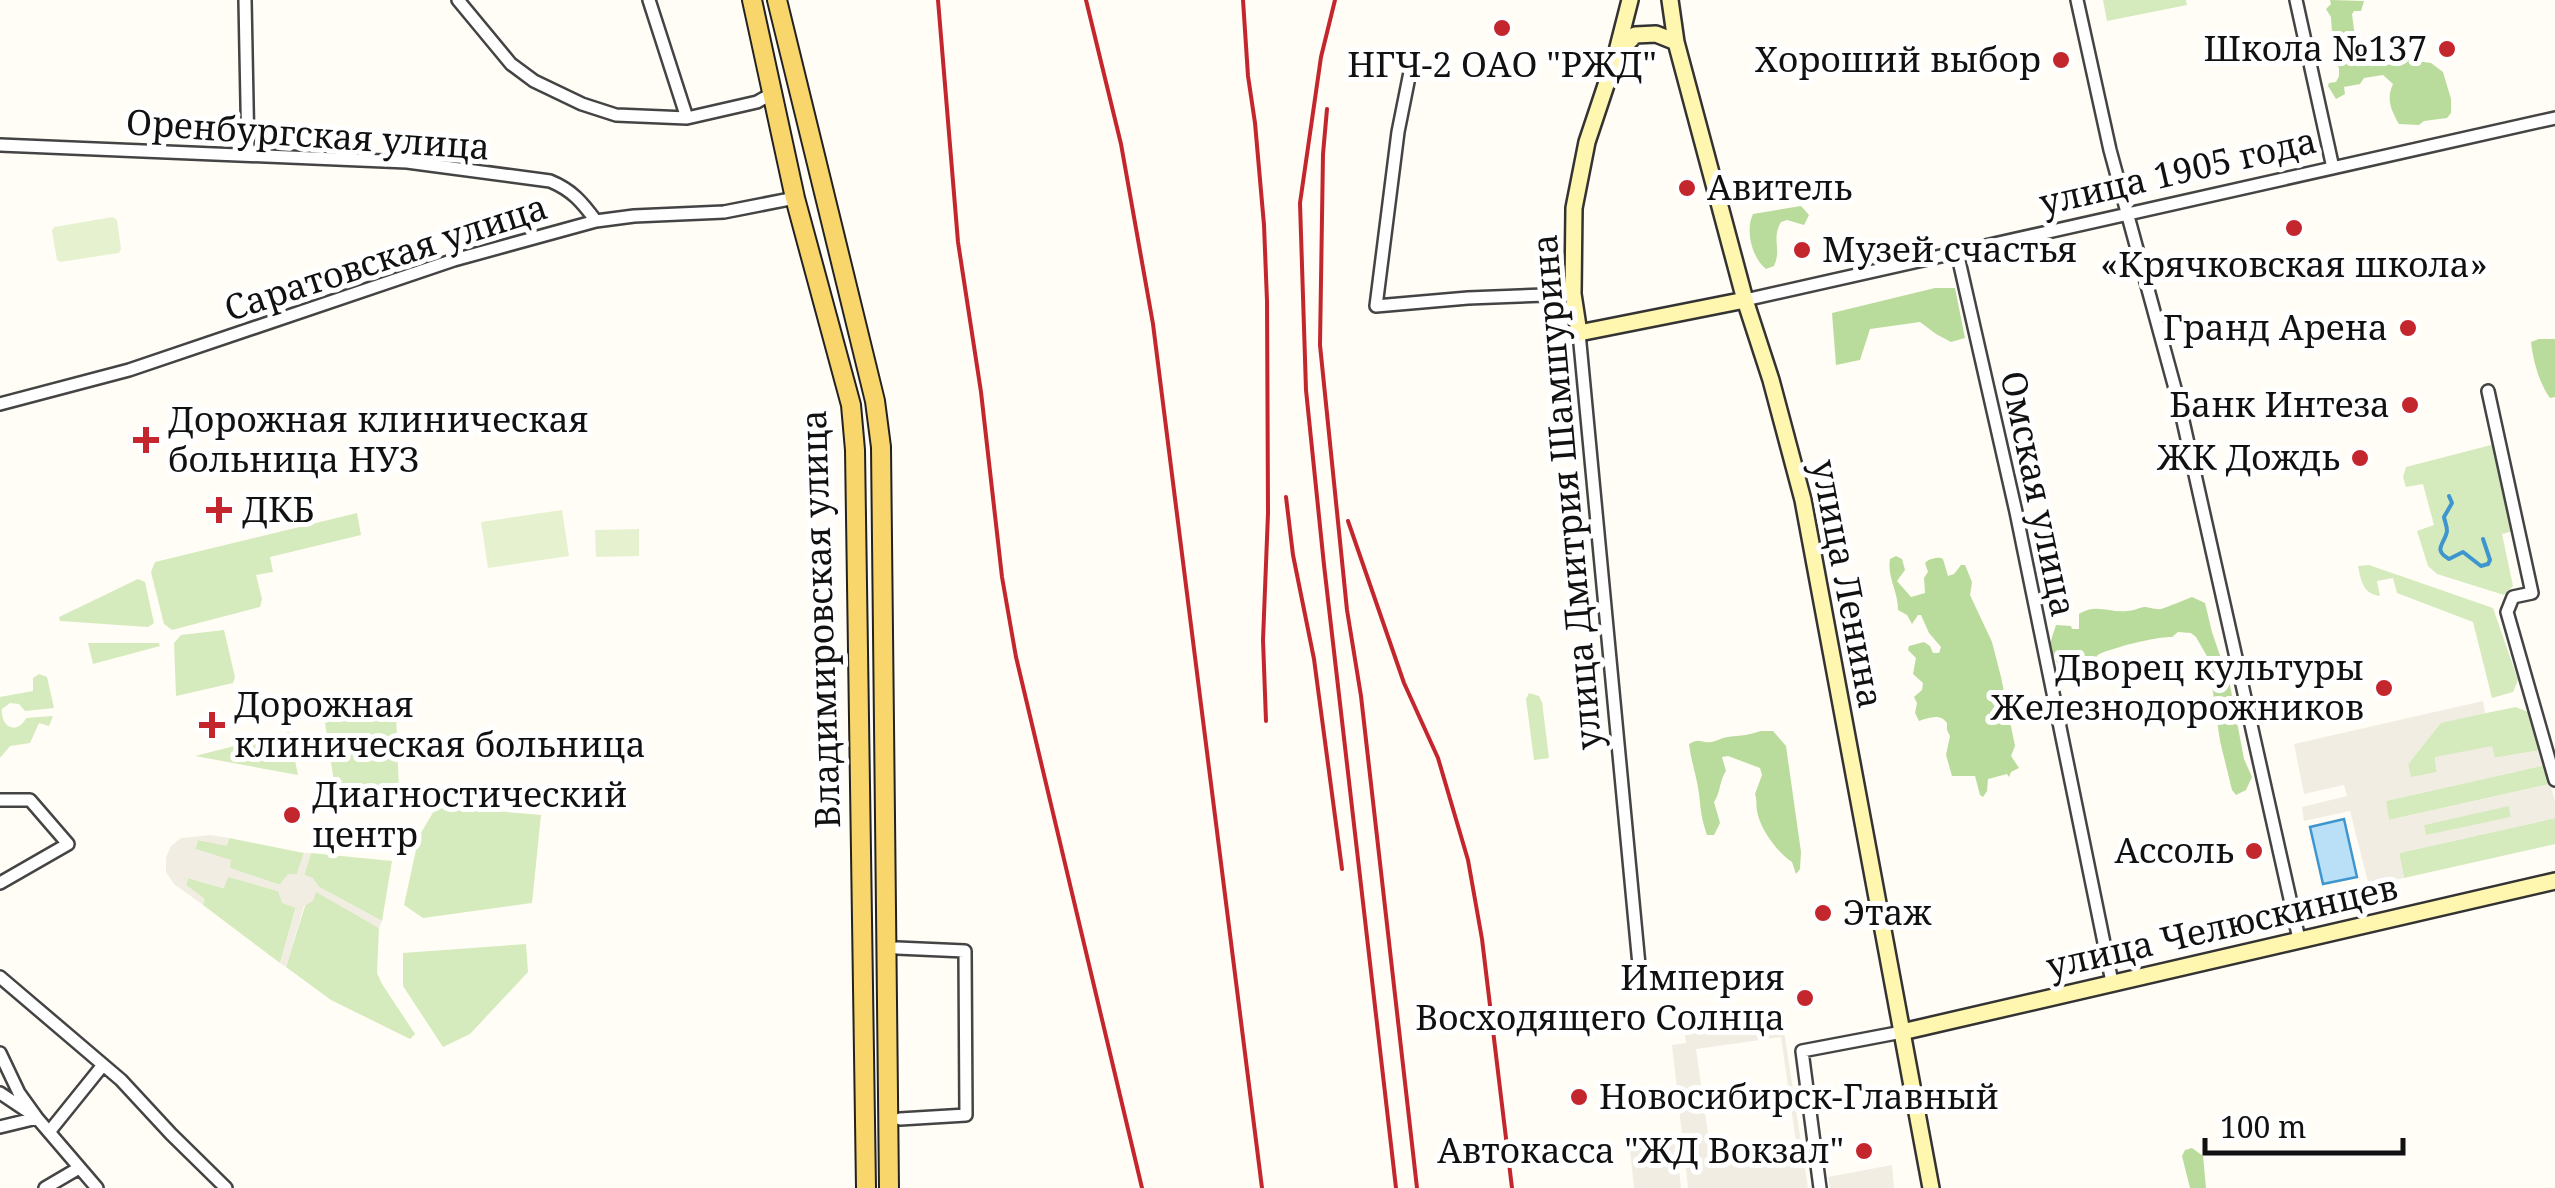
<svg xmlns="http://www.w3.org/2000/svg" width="2555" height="1188" font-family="'Noto Serif',serif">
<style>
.green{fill:#d5ebbd}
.forest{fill:#b9dc9c}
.pitch{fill:#e6f2cf}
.plaza{fill:#f1ede2;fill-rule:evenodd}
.water{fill:#b9e0f7;stroke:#3f96cf;stroke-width:2.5}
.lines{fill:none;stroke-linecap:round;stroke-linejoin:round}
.stream{stroke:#3f96cf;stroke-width:4}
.street-casing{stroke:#444;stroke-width:16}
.secondary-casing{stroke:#333;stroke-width:20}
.primary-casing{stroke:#222;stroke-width:22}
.street{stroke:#fff;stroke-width:11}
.secondary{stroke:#fff6b0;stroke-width:15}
.primary{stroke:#f9d66b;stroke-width:18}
.rail{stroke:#c4262e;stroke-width:4}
.poi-dot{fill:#c4262e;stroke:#fff;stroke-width:4}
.labels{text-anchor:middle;stroke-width:10;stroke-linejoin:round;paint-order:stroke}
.poi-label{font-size:35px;fill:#111;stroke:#fff;text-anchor:end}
.street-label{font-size:35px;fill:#111;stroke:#fff}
</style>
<rect width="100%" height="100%" fill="#fffdf5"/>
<path class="green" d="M2103 0H2186L2187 5 2107 21Z
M2495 444 2517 530 2502 534 2513 586 2504 595 2437 574 2428 566 2417 531 2434 525 2423 484 2406 487 2403 477 2406 467Z
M357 513 361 535 270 557 273 572 256 575 262 599 260 607 172 630 164 624 151 572 155 562Z
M2369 565 2493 608 2518 680 2513 692 2492 698 2473 622 2397 593 2393 578 2377 581 2380 596C2363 594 2361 581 2358 566Z
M138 579 145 582 154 623 148 627 60 621 59 617Z
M224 630 235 677 233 683 176 696 174 643 181 635Z
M88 643H159L160 646 93 664Z
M39 674 47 677 54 708 25 711 19 704 10 703 2 709C0 728 18 735 26 718L53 716 49 726 39 723 30 743 10 746 0 758V697L33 691V678Z
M1529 693 1539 696 1542 702 1549 758 1534 760 1526 699Z
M386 705 396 712 399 792 334 782 325 723Z
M2516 707 2530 713 2541 750 2494 758 2492 747 2435 758 2437 772 2410 778 2408 764 2441 722Z
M289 732 298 775 195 756Z
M2545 765 2550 784 2389 820 2385 801Z
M2509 805 2511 817 2426 836 2423 825Z
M437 806 541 815 532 903 423 918 404 905 419 836Z
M2555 818V844L2404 878 2399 853Z
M229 838 304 853 297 874 280 885 229 868 230 860 195 849 198 840 227 845Z
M311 853 392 861 382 921 319 887 312 878 304 875Z
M227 876 278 891 296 907 280 963 203 905 204 899 186 885 188 878 223 888Z
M316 891 379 928 377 973 382 984 415 1034 410 1039 331 1000 286 967 305 906Z
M526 944 528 972 470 1034 443 1047 403 986V953Z"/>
<path class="forest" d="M2330 0 2364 1 2361 11H2354L2352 14 2356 45 2363 65 2372 66 2403 59 2431 63 2443 72 2451 99V113L2447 118 2424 121 2419 125 2399 124C2391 110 2386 99 2393 84L2383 75 2364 78 2360 84 2344 87 2345 94 2336 99 2328 86 2329 83 2336 82 2339 76V69L2333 49 2331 17 2326 9 2331 4Z
M1801 206 1809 215 1804 225 1787 220 1781 222C1771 239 1782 249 1774 266L1766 269C1752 258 1745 230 1753 214Z
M1935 288H1955L1965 338 1951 342 1936 334 1920 322 1870 329 1860 360 1836 365 1832 313Z
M2539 339H2555V397L2550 398C2539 383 2533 360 2531 342Z
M1896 556 1902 559 1905 570 1897 581 1911 597 1925 593 1924 578 1928 572 1925 563C1928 559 1939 556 1943 559L1948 576 1954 574 1961 565H1965L1972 582 1970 595 1992 642 2001 677 2015 746 2011 756 2019 768 2011 772 2009 777 2007 774 1988 779 1987 791 1983 797 1980 795 1975 776H1952L1946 755 1950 736 1947 730V723C1940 713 1929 718 1919 721L1915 713 1917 703 1914 697 1922 690 1923 683 1913 674 1916 658 1908 650 1909 646 1924 642 1930 646 1933 653H1939L1941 647 1929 633 1921 615H1918L1912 624 1907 615 1898 610C1898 591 1887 578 1890 559Z
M2192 597 2205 603 2212 632 2230 685 2244 759 2252 777 2246 790 2236 795 2232 790 2220 741 2208 658 2196 637 2191 633 2178 632 2172 637C2154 637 2121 646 2104 652 2089 658 2105 657 2088 657L2084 663H2073L2061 669C2048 647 2048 649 2056 625L2071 626 2072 629H2079V614C2097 603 2109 613 2127 611 2133 611 2138 608 2144 607 2148 607 2156 610 2161 609 2165 608 2187 599 2192 597Z
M1761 731H1773L1786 746 1801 852 1800 869 1796 874 1792 862C1777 852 1760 829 1757 811 1756 805 1757 800 1755 794L1762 775 1760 768 1728 756 1722 757 1726 771C1719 781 1721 792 1714 802L1720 823 1714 835H1707C1701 818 1701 811 1699 794 1697 777 1691 761 1689 744 1701 737 1700 744 1712 742 1716 741 1724 737 1728 737 1742 735 1746 736 1761 731Z
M2192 1148 2203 1156 2206 1188H2190L2182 1156 2185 1150Z"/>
<path class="pitch" d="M113 217 117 220 121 249 119 253 60 262 57 260 52 231 54 227Z
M562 510 569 556 488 568 481 522Z
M639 529V556L596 557 595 530Z"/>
<path class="plaza" d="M2483 701 2485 713 2441 723 2408 764 2411 777 2437 772 2435 757 2492 746 2495 758 2541 750 2545 765 2386 801 2389 820 2550 784 2555 801V818L2399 853 2404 878 2369 886 2350 811 2304 821 2302 807 2347 796 2344 785 2304 794 2294 744ZM2509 806 2511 817 2426 835 2424 825Z
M211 835 229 838 227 846 198 840 195 849 231 860 230 868 279 885 288 874H297L304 853H311L304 875 313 878 319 887 382 921 379 928 316 892 313 901 304 906 286 967 280 963 296 908 282 903 278 891 228 877 224 888 188 878 186 885 205 899 203 905 174 884 166 872V858L171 846 181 838Z
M1781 1011 1808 1188H1688L1672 1045 1686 1043 1684 1030 1691 1029V1023ZM1781 1037 1797 1149 1712 1162 1696 1049Z
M1676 1144 1681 1188H1634L1630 1149Z
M1892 1165 1894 1188H1830L1828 1177Z"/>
<path class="water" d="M2344 819 2357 877 2323 884 2310 827Z"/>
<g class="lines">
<path class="stream" d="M2449 496 2452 503 2444 517C2445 522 2447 526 2447 531 2445 544 2432 549 2449 559L2463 552 2481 566 2488 564 2490 560 2483 539"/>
<defs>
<path id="street" d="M245 0 248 154
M458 0 511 64 534 81 582 104 616 115 687 118
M649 0 687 118 757 102 773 93
M2077 0 2110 150 2179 403 2299 939
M2296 0 2333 168
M1410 72 1398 132 1376 306 1468 298 1573 294
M0 145 407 162 550 181C572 190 582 202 596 221
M1957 252 2016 512 2112 982
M1745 300 2555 118
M1579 333 1641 986
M2488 391 2532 593 2513 597 2507 612 2555 780
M0 404 129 370 454 260 596 221 634 216 724 212 795 198
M0 800H30L68 844 0 883
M897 948 965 951 966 1115 900 1119
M0 977 121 1080 171 1134 226 1188
M0 1053 19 1093 37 1118 97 1188
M0 1093 30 1113
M0 1127 37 1118
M49 1132 103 1065
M45 1188 79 1168
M1820 1188 1802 1051 1902 1032"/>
<path id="secondary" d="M1630 0 1616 55 1587 142 1574 208 1573 294 1579 333 1745 300
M1670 0 1676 42 1745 300 1771 380 1803 500 1931 1188
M1616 55 1635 35 1656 34 1676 42
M1902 1032 2555 881"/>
<path id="primary" d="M752 0 795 198 851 405 855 450 866 1188
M777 0 875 401 881 447 889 1188"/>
</defs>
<use href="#street" class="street-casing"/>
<use href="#secondary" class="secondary-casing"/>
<use href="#primary" class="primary-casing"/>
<use href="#street" class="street"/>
<use href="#secondary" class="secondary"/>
<use href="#primary" class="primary"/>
<path class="rail" d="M938 0 958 242 981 392 1002 577 1016 657 1142 1188
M1086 0 1121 144 1153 324 1262 1188
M1243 0 1248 76 1255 123 1264 225 1267 301 1268 513 1263 640 1266 721
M1335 0 1321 57 1300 203 1306 390 1324 565 1396 1188
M1327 109 1323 154 1320 345 1347 610 1361 696 1417 1188
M1286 497 1293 555 1314 659 1342 869
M1348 521 1404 683 1438 758 1468 860 1482 939 1512 1188"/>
</g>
<g class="poi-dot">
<circle cx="1502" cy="28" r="10"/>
<circle cx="2447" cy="49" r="10"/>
<circle cx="2061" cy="60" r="10"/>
<circle cx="1687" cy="188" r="10"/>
<circle cx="2294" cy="228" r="10"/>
<circle cx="1802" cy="250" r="10"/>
<circle cx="2408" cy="328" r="10"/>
<circle cx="2410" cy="405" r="10"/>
<path d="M141 425h10v10h10v10h-10v10h-10v-10h-10v-10h10z"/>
<circle cx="2360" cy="458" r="10"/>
<path d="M214 495h10v10h10v10h-10v10h-10v-10h-10v-10h10z"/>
<circle cx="2384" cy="688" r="10"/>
<path d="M207 710h10v10h10v10h-10v10h-10v-10h-10v-10h10z"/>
<circle cx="292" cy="815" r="10"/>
<circle cx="2254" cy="851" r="10"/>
<circle cx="1823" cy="913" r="10"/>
<circle cx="1805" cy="998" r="10"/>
<circle cx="1579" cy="1097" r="10"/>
<circle cx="1864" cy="1151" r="10"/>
</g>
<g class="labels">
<g class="poi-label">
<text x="2427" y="61">Школа №137</text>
<text x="2041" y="72">Хороший выбор</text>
<text x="1502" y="77" text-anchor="middle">НГЧ-2 ОАО "РЖД"</text>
<text x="1707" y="200" text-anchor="start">Авитель</text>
<text x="1822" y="262" text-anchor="start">Музей счастья</text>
<text x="2294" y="277" text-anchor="middle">«Крячковская школа»</text>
<text x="2388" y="340">Гранд Арена</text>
<text x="2390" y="417">Банк Интеза</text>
<text x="168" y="432" text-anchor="start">Дорожная клиническая<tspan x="168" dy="40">больница НУЗ</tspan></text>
<text x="2340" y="470">ЖК Дождь</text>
<text x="242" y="522" text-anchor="start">ДКБ</text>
<text x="2364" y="680">Дворец культуры<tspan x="2364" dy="40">Железнодорожников</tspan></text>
<text x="234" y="717" text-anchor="start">Дорожная<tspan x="234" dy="40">клиническая больница</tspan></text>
<text x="312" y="807" text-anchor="start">Диагностический<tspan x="312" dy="40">центр</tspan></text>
<text x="2234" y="863">Ассоль</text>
<text x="1843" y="925" text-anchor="start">Этаж</text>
<text x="1785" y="990">Империя<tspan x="1785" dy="40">Восходящего Солнца</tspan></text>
<text x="1599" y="1109" text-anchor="start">Новосибирск-Главный</text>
<text x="1844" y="1163">Автокасса "ЖД Вокзал"</text>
</g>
<g class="street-label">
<text transform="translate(308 135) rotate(4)" y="12">Оренбургская улица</text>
<text transform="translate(2178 172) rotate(-13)" y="12">улица 1905 года</text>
<text transform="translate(386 258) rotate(-18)" y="12">Саратовская улица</text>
<text transform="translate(1567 492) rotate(-95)" y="12">улица Дмитрия Шамшурина</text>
<text transform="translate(2038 494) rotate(78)" y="12">Омская улица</text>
<text transform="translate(1847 584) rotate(79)" y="12">улица Ленина</text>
<text transform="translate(821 619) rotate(-92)" y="12">Владимировская улица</text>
<text transform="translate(2222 927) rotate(-13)" y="12">улица Челюскинцев</text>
</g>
</g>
<path d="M2205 1138v15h198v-15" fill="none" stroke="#111111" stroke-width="5"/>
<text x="2220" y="1138" font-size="30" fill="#111111" stroke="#ffffff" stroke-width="8" paint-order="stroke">100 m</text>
</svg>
